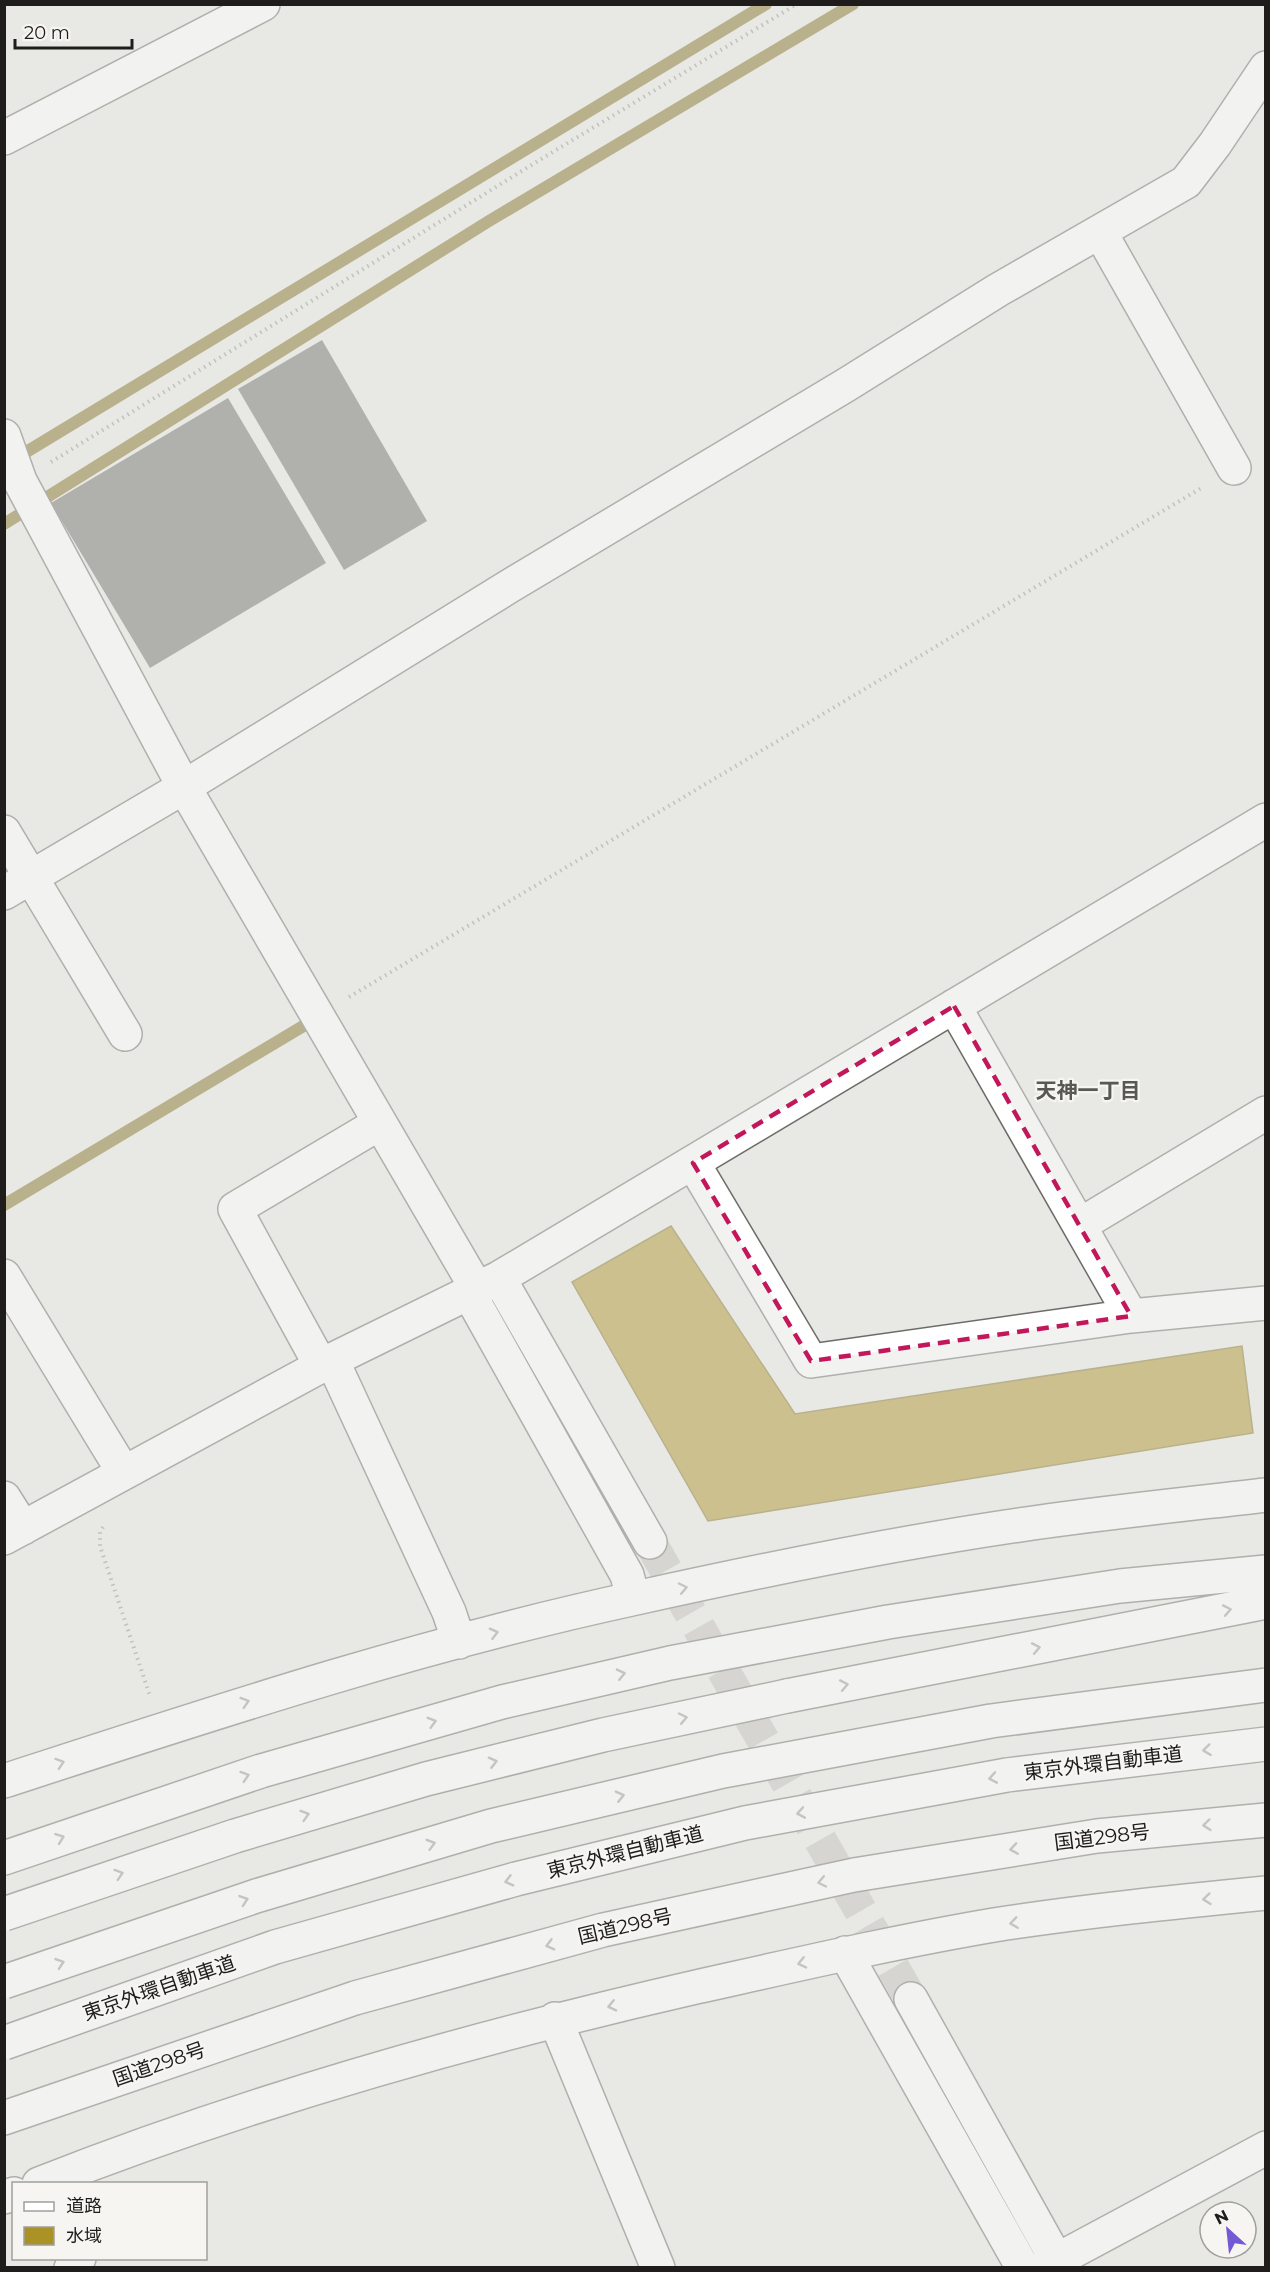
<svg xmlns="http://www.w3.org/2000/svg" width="1270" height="2272" font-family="Montserrat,'Noto Sans JP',sans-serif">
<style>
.water{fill:#aa9226;stroke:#806f23;stroke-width:1.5}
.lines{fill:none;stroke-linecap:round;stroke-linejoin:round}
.stream{stroke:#806f23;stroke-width:12}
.building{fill:#6d6d6a}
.minor-tunnel{stroke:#c0bfbc;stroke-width:33;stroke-dasharray:33 16;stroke-linecap:butt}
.minor-casing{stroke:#6d6c69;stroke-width:36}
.highway-casing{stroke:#6d6c69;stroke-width:36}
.path{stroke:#92928f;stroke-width:4;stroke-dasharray:1.5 4.5;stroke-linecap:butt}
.minor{stroke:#fff;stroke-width:33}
.highway{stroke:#fff;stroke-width:33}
.highway-bridge-casing{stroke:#6d6c69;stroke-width:36;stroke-linecap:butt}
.highway-bridge{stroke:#fff;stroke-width:33}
.oneway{stroke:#9a9999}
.marked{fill:none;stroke:#c2185b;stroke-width:4.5;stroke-dasharray:12 8;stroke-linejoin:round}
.labels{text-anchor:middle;stroke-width:4.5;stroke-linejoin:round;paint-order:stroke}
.street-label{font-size:20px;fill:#1e1d1c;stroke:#f6f5f1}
.neighbourhood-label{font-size:21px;font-weight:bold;fill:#585855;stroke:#f6f5f1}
</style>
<rect width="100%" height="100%" fill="#e8e8e4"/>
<path class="water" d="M671 1226 795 1414 1242 1346 1253 1433 708 1521 572 1282Z"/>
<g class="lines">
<path class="stream" d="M13 460 766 4
M4 524 489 221 853 4
M4 1205 310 1022"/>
</g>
<path class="building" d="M322 340 427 521 344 570 238 389Z
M228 398 326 563 150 668 51 503Z"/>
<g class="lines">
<path class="minor-tunnel" d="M650 1542 911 1999"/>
<defs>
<path id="minor" d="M4 138 263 4
M1100 232 1234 468
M4 436 20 481 184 787 477 1289
M4 832 125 1034
M4 893 184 787 508 587 846 385 998 290 1186 182 1215 144 1266 68
M954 1006 1131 1316 1266 1303
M693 1163 811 1361 1131 1316
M1080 1225 1266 1113
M4 1276 124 1473
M499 1278 650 1542
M469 1293 627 1575 633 1598
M332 1360 449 1612 459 1642
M321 1366 235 1209 380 1123
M4 1498 23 1528
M4 1538 332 1360 499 1278 1266 820
M4 1781C213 1713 422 1644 636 1598 767 1569 899 1542 1033 1523 1110 1512 1188 1504 1266 1495
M845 1953 1023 2268
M911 1999 1056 2259
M555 2019 658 2268
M39 2184C252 2100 473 2038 696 1987 795 1965 894 1942 994 1925 1084 1911 1175 1902 1266 1893
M4 2197 14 2194
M71 2268 79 2258
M1042 2268 1266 2148"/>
<path id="highway" d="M787 1696 1266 1602
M4 1858 261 1771 502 1702 670 1663 888 1622 1120 1586 1266 1572
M4 2118 355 1998 603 1930 854 1875 1097 1836 1266 1820"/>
</defs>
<use href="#minor" class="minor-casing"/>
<use href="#highway" class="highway-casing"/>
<path class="path" d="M51 462 538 161 797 4
M349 997 1203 487
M103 1527 100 1532V1546L150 1696"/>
<use href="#minor" class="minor"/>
<use href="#highway" class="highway"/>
<defs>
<path id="highway-bridge" d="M4 1914 235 1836 426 1779 603 1735 787 1696
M4 1982 256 1896 491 1826 723 1771 991 1721 1266 1685
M4 2043 275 1947 516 1879 745 1823 1007 1775 1266 1744"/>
</defs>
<use href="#highway-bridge" class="highway-bridge-casing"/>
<use href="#highway-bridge" class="highway-bridge"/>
</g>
<defs><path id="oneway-chevron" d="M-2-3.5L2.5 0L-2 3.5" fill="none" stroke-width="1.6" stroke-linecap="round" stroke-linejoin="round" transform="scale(1.5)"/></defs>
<g class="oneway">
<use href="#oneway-chevron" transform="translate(683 1588) rotate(-12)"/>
<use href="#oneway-chevron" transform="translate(1227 1610) rotate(-11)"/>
<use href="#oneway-chevron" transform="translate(494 1633) rotate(-14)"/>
<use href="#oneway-chevron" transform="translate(1036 1648) rotate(-11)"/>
<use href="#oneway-chevron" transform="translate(621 1674) rotate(-13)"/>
<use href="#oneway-chevron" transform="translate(844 1685) rotate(-11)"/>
<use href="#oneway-chevron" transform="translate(245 1702) rotate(-18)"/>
<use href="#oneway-chevron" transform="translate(683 1718) rotate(-12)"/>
<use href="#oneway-chevron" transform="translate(432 1722) rotate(-16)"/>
<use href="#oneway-chevron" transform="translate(1207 1750) rotate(173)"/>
<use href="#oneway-chevron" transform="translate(493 1762) rotate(-14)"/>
<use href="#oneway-chevron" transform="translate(60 1763) rotate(-18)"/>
<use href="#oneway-chevron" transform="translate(245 1776) rotate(-18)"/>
<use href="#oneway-chevron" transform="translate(993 1778) rotate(170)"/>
<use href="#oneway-chevron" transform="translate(620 1796) rotate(-13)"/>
<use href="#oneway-chevron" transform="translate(801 1813) rotate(170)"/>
<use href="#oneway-chevron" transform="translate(305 1815) rotate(-17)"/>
<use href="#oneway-chevron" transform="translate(1207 1825) rotate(174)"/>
<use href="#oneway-chevron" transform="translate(60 1838) rotate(-20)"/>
<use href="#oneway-chevron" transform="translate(431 1844) rotate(-16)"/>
<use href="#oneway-chevron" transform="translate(1014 1849) rotate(171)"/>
<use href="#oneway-chevron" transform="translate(119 1874) rotate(-18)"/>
<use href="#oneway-chevron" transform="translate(509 1881) rotate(165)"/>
<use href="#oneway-chevron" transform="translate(822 1882) rotate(168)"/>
<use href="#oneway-chevron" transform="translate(1207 1899) rotate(174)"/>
<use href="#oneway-chevron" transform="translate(244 1900) rotate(-19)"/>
<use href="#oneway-chevron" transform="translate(1014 1923) rotate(172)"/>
<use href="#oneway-chevron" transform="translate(550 1945) rotate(165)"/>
<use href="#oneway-chevron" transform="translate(60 1963) rotate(-19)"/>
<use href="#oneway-chevron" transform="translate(802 1963) rotate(167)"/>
<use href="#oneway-chevron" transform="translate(612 2006) rotate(167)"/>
</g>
<path d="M0 0H1270V2272H0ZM954 1006 1131 1316 811 1361 693 1163Z" fill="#e8e8e4" fill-opacity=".55" fill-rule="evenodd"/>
<path class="marked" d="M954 1006 1131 1316 811 1361 693 1163Z"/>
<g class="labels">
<g class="street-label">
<text transform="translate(1103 1763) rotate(-7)" y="7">東京外環自動車道</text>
<text transform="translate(1102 1837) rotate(-7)" y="7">国道298号</text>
<text transform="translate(625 1852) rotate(-14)" y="7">東京外環自動車道</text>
<text transform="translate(625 1926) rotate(-13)" y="7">国道298号</text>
<text transform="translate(159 1988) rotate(-19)" y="7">東京外環自動車道</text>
<text transform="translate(159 2064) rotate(-19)" y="7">国道298号</text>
</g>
<g class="neighbourhood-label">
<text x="1088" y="1098">天神一丁目</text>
</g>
</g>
<rect width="1270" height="2272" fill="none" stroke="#1e1d1c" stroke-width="12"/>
<rect x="12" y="2182" width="195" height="78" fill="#f6f5f1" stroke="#a09f9c" stroke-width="1.5"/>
<rect x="24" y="2202" width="30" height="9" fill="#ffffff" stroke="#a09f9c" stroke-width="1.5"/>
<text x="66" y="2212" font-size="18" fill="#1e1d1c">道路</text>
<rect x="24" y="2227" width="30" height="18" fill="#aa9226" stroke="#a09f9c" stroke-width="1.5"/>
<text x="66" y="2242" font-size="18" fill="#1e1d1c">水域</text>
<g transform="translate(1228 2230) rotate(333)"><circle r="28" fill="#f6f5f1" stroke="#a09f9c" stroke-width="1.5"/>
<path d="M0-4.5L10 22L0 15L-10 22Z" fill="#7359d3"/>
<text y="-9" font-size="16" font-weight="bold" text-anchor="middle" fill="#1e1d1c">N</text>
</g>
<path d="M15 39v9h117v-9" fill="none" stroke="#1e1d1c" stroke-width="3"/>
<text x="24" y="39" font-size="18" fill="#1e1d1c" stroke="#f6f5f1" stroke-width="4.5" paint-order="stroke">20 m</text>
</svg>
